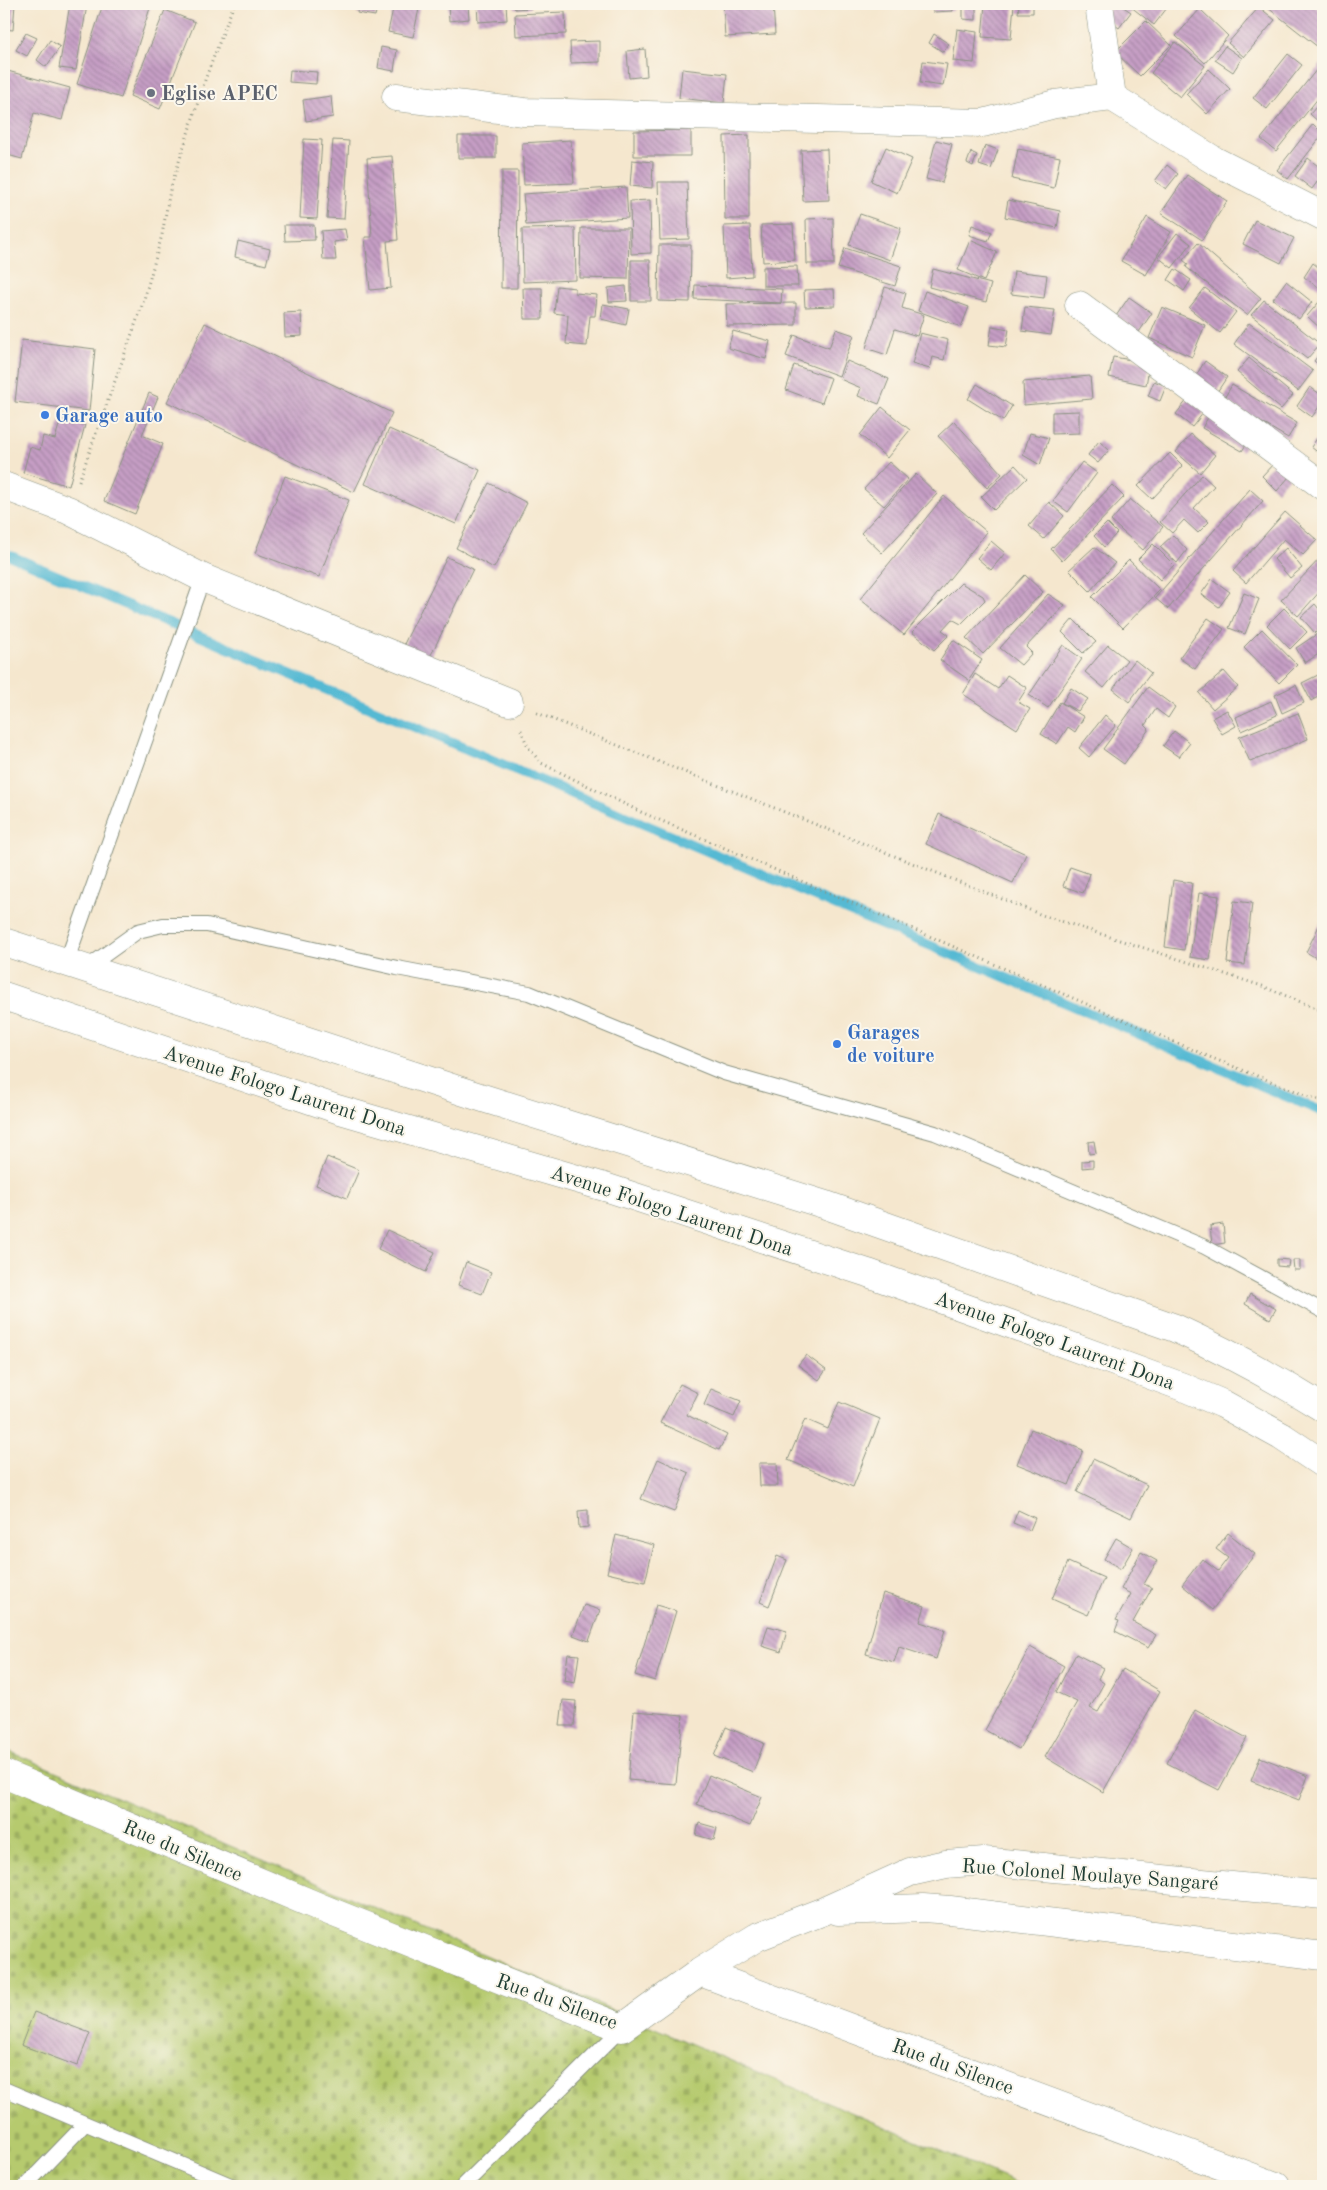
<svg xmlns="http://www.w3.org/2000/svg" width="1327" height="2190" font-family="'Old Standard TT',serif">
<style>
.cemetery{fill:url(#cemetery-stones);stroke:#6a8451}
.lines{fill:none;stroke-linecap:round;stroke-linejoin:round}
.stream{stroke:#54b9d3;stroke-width:10}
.building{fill:url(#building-back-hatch)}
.lane-casing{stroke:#8a9281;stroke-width:16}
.street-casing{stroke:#8a9281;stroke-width:29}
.secondary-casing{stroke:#8a9281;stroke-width:29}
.path{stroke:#8a9281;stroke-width:3;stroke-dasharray:1 4;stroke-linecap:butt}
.lane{stroke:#fff;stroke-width:14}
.street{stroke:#fff;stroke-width:28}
.secondary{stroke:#fff;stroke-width:28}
.worship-dot{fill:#6b7280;stroke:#fbf7ec;stroke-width:2}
.shop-dot{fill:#3f7fe0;stroke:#fbf7ec;stroke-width:2}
.labels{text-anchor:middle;stroke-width:4;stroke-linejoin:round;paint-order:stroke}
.worship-label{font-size:20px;font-weight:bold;fill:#5b616d;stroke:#fbf7ec;text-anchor:start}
.shop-label{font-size:20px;font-weight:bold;fill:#366cbe;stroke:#fbf7ec;text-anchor:start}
.street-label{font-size:20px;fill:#1f3d34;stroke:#fbf7ec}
</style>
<defs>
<pattern id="cemetery-stones" width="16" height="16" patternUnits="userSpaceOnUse" patternTransform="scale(1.25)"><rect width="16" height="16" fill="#b6ca6e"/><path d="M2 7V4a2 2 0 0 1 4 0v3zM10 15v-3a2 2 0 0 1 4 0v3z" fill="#9cae60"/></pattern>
<pattern id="building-back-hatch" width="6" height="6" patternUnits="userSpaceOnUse" patternTransform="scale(1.25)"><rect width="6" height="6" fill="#c69ec5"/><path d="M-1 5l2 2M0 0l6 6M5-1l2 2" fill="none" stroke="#a082a1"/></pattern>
</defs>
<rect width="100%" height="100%" fill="#fbf7ec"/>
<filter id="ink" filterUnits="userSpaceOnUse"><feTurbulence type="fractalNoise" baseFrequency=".02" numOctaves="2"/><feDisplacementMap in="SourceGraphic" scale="10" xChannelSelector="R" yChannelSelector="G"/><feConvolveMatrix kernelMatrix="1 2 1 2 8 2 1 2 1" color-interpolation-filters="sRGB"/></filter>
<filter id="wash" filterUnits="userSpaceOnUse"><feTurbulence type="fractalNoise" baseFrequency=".0096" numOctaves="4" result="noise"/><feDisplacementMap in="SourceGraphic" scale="20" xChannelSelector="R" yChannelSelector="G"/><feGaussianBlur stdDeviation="1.12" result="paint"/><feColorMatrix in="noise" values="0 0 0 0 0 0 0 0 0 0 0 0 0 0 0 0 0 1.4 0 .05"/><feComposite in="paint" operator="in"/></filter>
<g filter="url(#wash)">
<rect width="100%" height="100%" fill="#f5e7ce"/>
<path class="cemetery" d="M4 1749 1023 2186H4Z"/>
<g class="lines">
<path class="stream" d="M4 553 1323 1112"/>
</g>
<g id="blocks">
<path class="building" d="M4 4H15L13 30 4 29Z
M70 4 87 5 76 70 59 68Z
M103 4 151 5 121 98 77 84Z
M359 4H378L375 16 357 13Z
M394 4H420L413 37 388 32Z
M448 4H468L469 19 449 21Z
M477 4H506L507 20 478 22Z
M514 4H531V8L515 9Z
M723 4H773L775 34 725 37Z
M932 4H953V11L933 12Z
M985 4H1014L1011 39 982 37Z
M1019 4H1033V13H1018Z
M1114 4H1119L1131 12 1119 28 1104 17Z
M1131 4H1170L1154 25 1130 6Z
M1263 4H1312L1323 12V51Z
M963 5H976V20L963 19Z
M1259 7 1275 20 1244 57 1228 43Z
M1200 9 1228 36 1205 63 1176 36Z
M165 10 195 22 160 109 130 96Z
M565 12 566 34 516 36 515 14Z
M1146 21 1171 45 1140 76 1115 52Z
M957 29 977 32 974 63 953 61Z
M26 33 37 38 27 56 16 50Z
M934 34 949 44 943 52 929 43Z
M50 40 60 47 46 67 37 60Z
M600 41V62L571 63 570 42Z
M1175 42 1205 66 1180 97 1151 73Z
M1225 46 1242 58 1233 72 1215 60Z
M381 47 397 50 394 71 378 68Z
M645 49 647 76 629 78 627 51Z
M1288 54 1302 65 1267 109 1253 98Z
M923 61 947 64 943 86 920 83Z
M1321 64 1323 66V92L1276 151 1261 139Z
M682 69 727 74 724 103 679 98Z
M1209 69 1230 89 1207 114 1186 94Z
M4 70 70 88 62 120 34 113 22 159 4 154Z
M290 70 317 72 316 84 289 82Z
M331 96 333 117 306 121 303 100Z
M1323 99V126L1310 114Z
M1313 124 1323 134 1288 179 1277 170Z
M691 130V156H634V131Z
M749 135V219H725L724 136Z
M458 136H496V158H458Z
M304 139 322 140 317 219 300 218Z
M333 140 349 141 344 219 327 218Z
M571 140 574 183 524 185 522 143Z
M936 140 952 144 942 183 926 179Z
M985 145 998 150 991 169 979 165Z
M886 147 912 159 897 193 871 181Z
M827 149 829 200 803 201 801 150Z
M1018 149 1060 157 1054 188 1012 179Z
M971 152 977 155 973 166 967 163Z
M392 156 398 240 387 241 391 288 370 290 365 237H372L367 158Z
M1308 158 1323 170V174L1312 189 1295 176Z
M632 160 653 162 652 188 630 186Z
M1167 165 1178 174 1166 189 1155 181Z
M502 171H518L517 288H501Z
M1187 175 1227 201 1202 240 1161 213Z
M658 182H687L689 239 660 240Z
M626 187 628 218 526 225 523 194Z
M650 200 651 253 631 254 630 201Z
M1008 200 1060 211 1057 228 1005 217Z
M860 214 901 228 890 260 849 245Z
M1147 217 1171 232 1146 275 1121 261Z
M833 218 834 264H807L806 219Z
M1255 220 1294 238 1281 263 1243 244Z
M793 224 795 260 763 262 761 225Z
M284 225H314L315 240 285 241Z
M750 225 752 276 726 278 724 226Z
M972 225 992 232 988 241 969 235Z
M575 228 576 280 523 282 522 229Z
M581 228H629L628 279 580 278Z
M345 229 347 240 334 242 336 260H323L321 231Z
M1177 233 1191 244 1172 268 1158 257Z
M970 240 997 252 984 281 958 270Z
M238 241 270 249 266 265 235 257Z
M1198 243 1261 298 1247 315 1186 267 1188 264 1183 260Z
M659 245H691L690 302 658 301Z
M845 248 901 266 895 286 838 268Z
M631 260H650L651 301H631Z
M1313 263 1323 271V291L1304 277Z
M797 266 798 286H763V267Z
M933 269 991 284 986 302 929 287Z
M1175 269 1191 280 1184 291 1168 280Z
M1014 271 1047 275 1044 298 1011 294Z
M1286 281 1312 302 1299 319 1273 299Z
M695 285 782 289 781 303 694 299Z
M557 286 575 288V293L597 295 595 316H590L587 346 566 344 568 315 554 313Z
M626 286 627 301 609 302 608 288Z
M885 287 906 293 902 308 924 315 917 336 895 329 887 355 866 348Z
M523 288H542L543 319H524Z
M1205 288 1236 312 1220 333 1189 308Z
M834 289 835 306 805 307 804 290Z
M925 291 969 307 961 327 918 311Z
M1129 297 1152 313 1139 332 1116 316Z
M1264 300 1320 344 1307 359 1251 315Z
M1319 302 1323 306V331L1307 316Z
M796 303V325L727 326 726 304Z
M603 304 629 309 626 325 601 319Z
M1025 307 1055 310 1051 335 1022 331Z
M1162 307 1205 325 1192 357 1149 338Z
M301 312 302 336 285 337 284 313Z
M205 323 392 413 354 492 167 402Z
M1249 323 1313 371 1298 391 1234 344Z
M992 326 1009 329 1006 347 989 345Z
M836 329 854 335 839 376 786 356 794 335 829 348Z
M733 331 770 341 766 359 728 348Z
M920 333 948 340 944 360 933 357 930 369 912 364Z
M22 340 95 349 89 411 15 402Z
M1323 349V368L1314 361Z
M1113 357 1150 363 1146 385 1109 377Z
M1249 358 1293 395 1281 409 1237 372Z
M847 361 889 379 879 404 858 396 861 388 840 379Z
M1205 361 1227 377 1217 392 1195 377Z
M794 365 831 378 822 403 786 390Z
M1090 376 1092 399 1024 405 1023 382Z
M1154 381 1166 386 1160 401 1148 396Z
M977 384 1012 406 1003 421 968 399Z
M1232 385 1297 423 1288 438 1223 400Z
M1310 387 1323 396V401L1312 417 1297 406Z
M149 393 158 397 142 435 163 444 135 514 104 501Z
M1188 399 1204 412 1192 427 1176 414Z
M882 407 910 430 887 458 860 435Z
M1079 411V433L1052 434V412Z
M1210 414 1251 437 1242 451 1202 428Z
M61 418 85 425 69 486 23 473 30 447 40 450 43 436 55 439Z
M954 421 1002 474 987 488 938 436Z
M389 429 480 470 456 524 365 484Z
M1323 430V450L1320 454 1311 447Z
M1030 433 1049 438 1040 465 1023 455Z
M1191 434 1215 455 1200 473 1176 452Z
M1099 441 1109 450 1098 463 1088 455Z
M1170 453 1183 466 1152 499 1138 486Z
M889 462 908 479 884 506 864 489Z
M1082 462 1097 473 1068 512 1053 501Z
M1274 463 1289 477 1277 491 1262 476Z
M1015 465 1027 478 994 510 981 497Z
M916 474 937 494 882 553 861 533Z
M1202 475 1214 486 1194 508 1209 522 1198 533 1184 520 1172 533 1160 522Z
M285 476 349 500 319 577 255 553Z
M489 483 527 503 494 568 456 548Z
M1112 485 1124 497 1062 561 1051 549Z
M1250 489 1263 501 1168 609 1155 598Z
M944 496 987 532 904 635 860 599Z
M1130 499 1163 527 1143 550 1111 521Z
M1049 502 1064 516 1044 539 1029 526Z
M1285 512 1317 540 1303 555 1284 539 1246 583 1233 571Z
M1107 523 1117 533 1104 547 1094 536Z
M1173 535 1187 550 1177 563 1160 547Z
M991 541 1005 553 991 570 977 558Z
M1153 544 1174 565 1160 580 1138 559Z
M1094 547 1115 563 1090 591 1069 570Z
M1286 548 1302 568 1290 578 1274 559Z
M1323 555V588L1298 616 1281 600Z
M447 557 473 569 430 657 404 644Z
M1129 560 1160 590 1123 628 1092 597Z
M1025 575 1043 592 983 654 966 638Z
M1212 579 1230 592 1219 607 1201 594Z
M961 583 983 596 985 600 961 624 952 619 942 630 949 635 934 650 912 632Z
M1244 593 1259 599 1245 634 1229 628Z
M1048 594 1065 605 1026 647 1032 653 1021 665 1000 648Z
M1315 604 1323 614V625L1315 633 1301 617Z
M1284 608 1307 632 1290 649 1267 625Z
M1208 618 1224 629 1195 669 1179 658Z
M1073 619 1096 642 1083 653 1062 632Z
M1262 629 1297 665 1279 683 1244 647Z
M1323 630V651L1305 663 1296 648Z
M953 640 982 660 969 680 940 660Z
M1063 645 1082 659 1048 708 1029 695Z
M1108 645 1127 660 1104 688 1085 672Z
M1135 660 1151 673 1129 702 1113 689Z
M1224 671 1238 687 1213 709 1199 693Z
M975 674 998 689 1007 675 1027 688 1018 702 1030 709 1017 729 963 694Z
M1318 675 1323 685V694L1311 701 1302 683Z
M1296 685 1304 703 1282 713 1275 695Z
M1148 687 1175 707 1168 718 1156 709 1145 725 1149 729 1124 764 1103 749Z
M1071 688 1088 699 1078 711 1062 703Z
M1271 701 1277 715 1241 731 1236 717Z
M1060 702 1084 717 1075 732 1068 727 1057 744 1041 734Z
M1227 710 1236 726 1222 734 1212 718Z
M1298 713 1308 739 1250 762 1239 737Z
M1105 715 1116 725 1089 757 1079 748Z
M1174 731 1190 743 1179 757 1163 746Z
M939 814 1026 854 1013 883 926 844Z
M1070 867 1090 874 1083 893 1063 886Z
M1173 880 1192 883 1184 950 1165 947Z
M1199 893 1219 896 1210 960 1190 957Z
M1234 901 1252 903 1245 965 1227 963Z
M1323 918V962L1306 952Z
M1094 1141 1096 1153 1089 1154 1088 1142Z
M327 1157 359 1170 347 1198 316 1185Z
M1093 1160V1167L1082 1168V1161Z
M1223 1224 1225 1243 1212 1245 1210 1226Z
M387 1230 435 1252 426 1272 378 1249Z
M1277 1259 1289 1260 1288 1267 1277 1266Z
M1293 1260H1300V1270H1294Z
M466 1262 491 1272 482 1294 458 1285Z
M1250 1294 1276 1309 1270 1319 1245 1304Z
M806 1355 826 1370 819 1380 798 1365Z
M680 1384 698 1393 687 1415 727 1435 719 1450 660 1423Z
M711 1389 741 1401 734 1417 704 1405Z
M839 1402 880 1419 853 1487 788 1460 805 1419 828 1429Z
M1031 1429 1083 1450 1069 1485 1017 1464Z
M658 1459 689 1473 674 1512 641 1499Z
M1093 1459 1147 1485 1131 1518 1077 1492Z
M759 1463H777L778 1486H760Z
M588 1510V1527L579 1528 578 1511Z
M1018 1510 1035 1518 1030 1530 1013 1523Z
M1228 1533 1255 1554 1212 1610 1182 1585 1202 1559 1218 1571 1228 1558 1216 1549Z
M616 1535 654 1545 645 1582 607 1573Z
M1116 1538 1133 1548 1121 1569 1104 1559Z
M1141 1552 1157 1561 1144 1584 1152 1588 1133 1622 1156 1635 1148 1648 1115 1631 1119 1621 1116 1620 1131 1594 1121 1589Z
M777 1556 787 1560 769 1606 760 1602Z
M1068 1562 1104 1578 1088 1615 1052 1599Z
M883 1593 925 1606 920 1622 945 1630 936 1659 899 1647 894 1662 866 1654Z
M584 1605 600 1610 589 1641 573 1635Z
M656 1605 676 1611 655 1681 635 1675Z
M768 1626 787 1631 781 1652 762 1646Z
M1030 1647 1064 1666 1019 1749 985 1730Z
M568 1654 579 1655 575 1683 564 1681Z
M1076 1654 1103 1668 1098 1679 1104 1683 1090 1708 1098 1712 1123 1669 1160 1691 1103 1792 1045 1757 1077 1702 1056 1692Z
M563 1700 576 1701 574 1726H560Z
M1195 1710 1247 1738 1219 1790 1167 1763Z
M634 1711 683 1715 676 1784 628 1780Z
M726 1727 764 1743 753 1772 714 1756Z
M1260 1757 1308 1776 1299 1800 1251 1781Z
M709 1775 762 1797 750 1826 697 1804Z
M699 1823 717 1828 714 1840 696 1835Z
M34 2012 90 2033 77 2066 21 2045Z"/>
</g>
</g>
<g filter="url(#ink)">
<use href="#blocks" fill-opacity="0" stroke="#8a9281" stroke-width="1"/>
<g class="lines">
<defs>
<path id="lane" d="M66 963 203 578
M85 969 138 931 163 925H207L397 968 529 993 724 1073 935 1133 1205 1247 1323 1311
M4 2089 233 2186
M25 2186 85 2124
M463 2186 622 2028"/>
<path id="street" d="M1099 4 1112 97
M396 97 524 112 983 123 1055 104 1112 97 1215 161 1323 216
M1079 305 1323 486
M4 486 68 510 203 578 509 702
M4 1774 324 1909 622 2028 700 1972 1276 2186
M838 1911 923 1908 950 1910 1323 1956
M700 1972 757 1937 824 1911 910 1872 946 1864 984 1861 1323 1895"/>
<path id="secondary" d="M4 942 486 1099 826 1205 1175 1328C1227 1352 1275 1378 1323 1408
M4 996 337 1109 608 1188 868 1273 1013 1325 1183 1387 1223 1404 1281 1436 1323 1464"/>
</defs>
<use href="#lane" class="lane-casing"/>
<use href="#street" class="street-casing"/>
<use href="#secondary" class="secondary-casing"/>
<path class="path" d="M79 481 143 303 162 235 170 190 206 77 234 4
M537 713 1042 915 1262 986 1323 1011
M521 730 528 747 541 763 641 812 1212 1058 1323 1102"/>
<use href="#lane" class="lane"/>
<use href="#street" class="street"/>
<use href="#secondary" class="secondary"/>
</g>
</g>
<circle class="worship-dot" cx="151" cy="93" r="5"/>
<g class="shop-dot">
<circle cx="45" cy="415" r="5"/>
<circle cx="837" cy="1044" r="5"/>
</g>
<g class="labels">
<g class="worship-label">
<text x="161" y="100">Eglise APEC</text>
</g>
<g class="shop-label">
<text x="55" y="422">Garage auto</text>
<text x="847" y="1039">Garages<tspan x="847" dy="23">de voiture</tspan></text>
</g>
<g class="street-label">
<text transform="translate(285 1090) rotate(18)" y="7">Avenue Fologo Laurent Dona</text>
<text transform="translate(672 1210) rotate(18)" y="7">Avenue Fologo Laurent Dona</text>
<text transform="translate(1055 1340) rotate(20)" y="7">Avenue Fologo Laurent Dona</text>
<text transform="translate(183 1850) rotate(23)" y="7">Rue du Silence</text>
<text transform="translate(1090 1874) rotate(4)" y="7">Rue Colonel Moulaye Sangaré</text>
<text transform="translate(557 2001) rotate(20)" y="7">Rue du Silence</text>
<text transform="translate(953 2066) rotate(20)" y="7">Rue du Silence</text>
</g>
</g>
<rect width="1327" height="2190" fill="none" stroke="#fbf7ec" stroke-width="20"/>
</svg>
